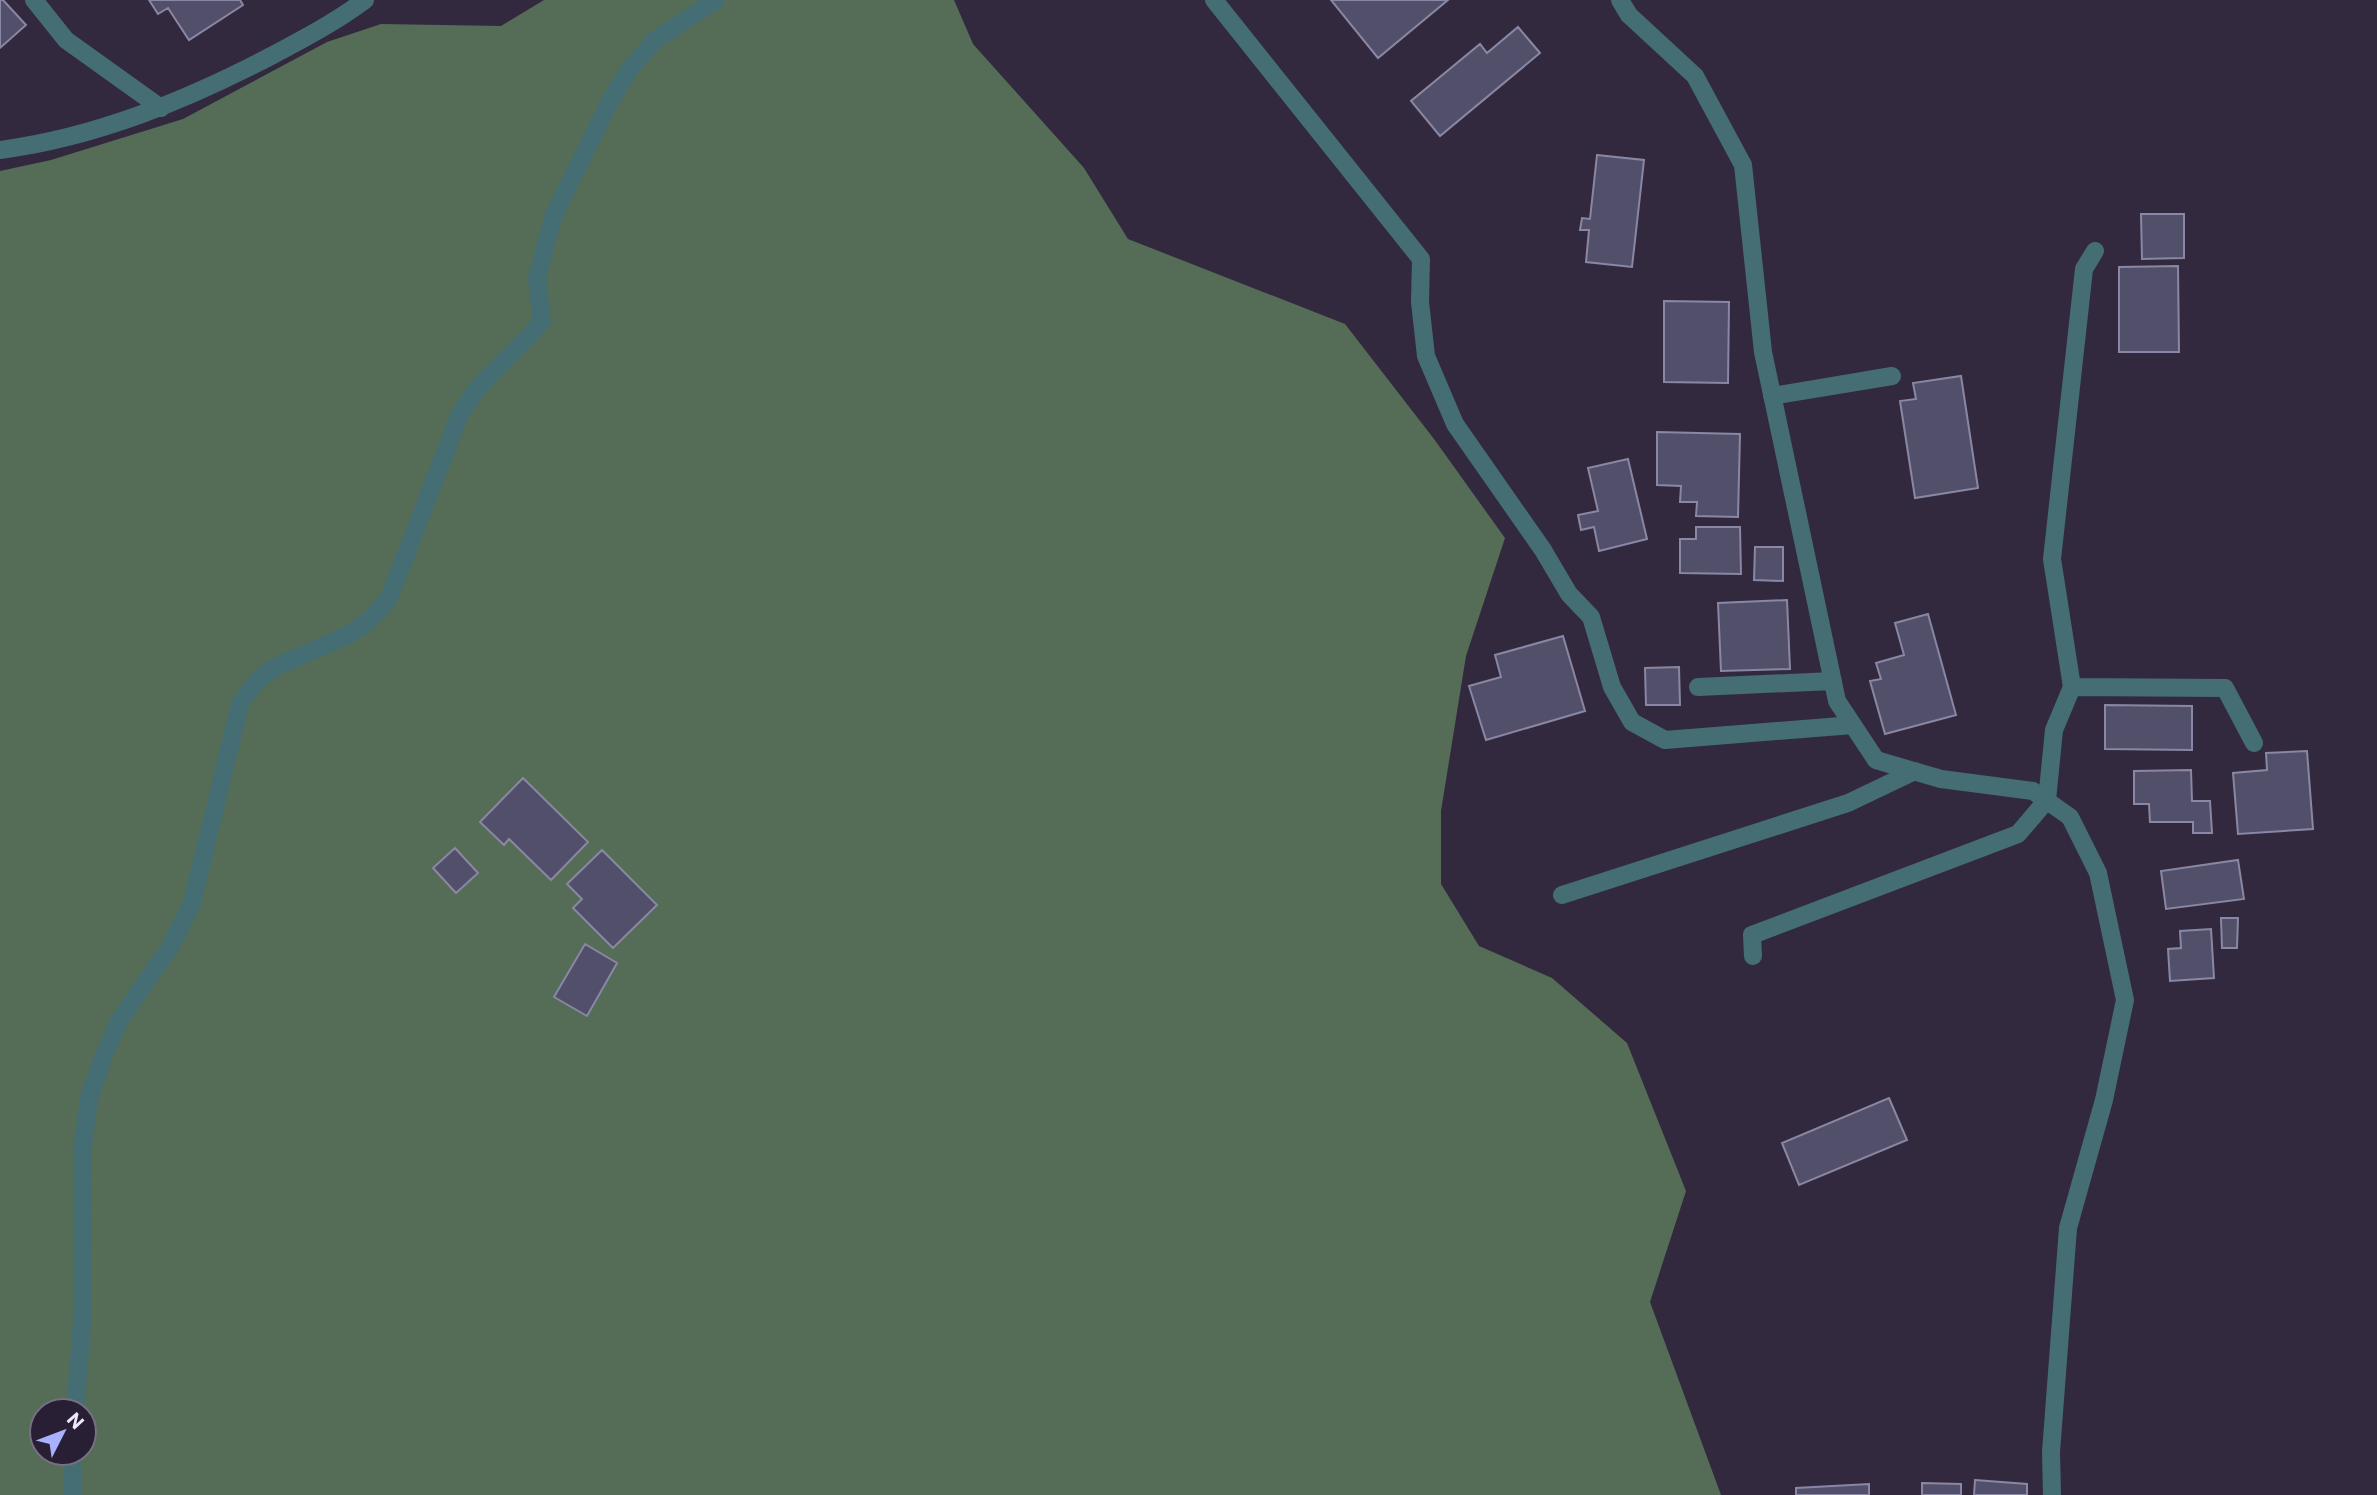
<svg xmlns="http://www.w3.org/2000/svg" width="2377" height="1495" font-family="Commissioner,sans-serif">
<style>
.forest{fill:#556d56;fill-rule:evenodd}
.building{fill:#524f6a;stroke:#8987a3;stroke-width:2}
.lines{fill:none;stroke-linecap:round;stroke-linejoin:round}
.street{stroke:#456e74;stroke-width:18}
</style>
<rect width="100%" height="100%" fill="#32293f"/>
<path class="forest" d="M544 0H954L973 44 1084 168 1128 239 1345 324 1434 439 1505 538 1466 656 1441 811V884L1479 946 1552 978 1627 1043 1686 1191 1650 1302 1721 1495H0V171L51 160 183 119 327 42 381 24 501 26ZM42 1411H84V1453H42Z"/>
<path class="building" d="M0 0H3L26 25 0 48Z
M149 0H240L243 5 189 40 168 8 158 14Z
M1331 0H1448L1378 58Z
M1518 27 1540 53 1440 136 1411 101 1480 44 1487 53Z
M1597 155 1644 160 1632 267 1586 262 1589 230H1580L1582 218 1590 219Z
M2141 214H2184V258L2142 259Z
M2178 266 2179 352H2119V267Z
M1664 301 1729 302 1728 383 1664 382Z
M1961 376 1978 488 1915 498 1900 401 1916 399 1913 383Z
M1657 432 1740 434 1738 517 1696 516 1697 502H1680L1681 486 1657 485Z
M1628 459 1647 539 1599 551 1594 527 1581 530 1578 515 1598 511 1588 468Z
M1696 527H1740L1741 574 1680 573V539H1696Z
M1755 547H1783V581L1754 580Z
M1787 600 1790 669 1721 671 1718 603Z
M1928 614 1956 715 1885 734 1870 681 1881 679 1876 663 1904 655 1895 623Z
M1563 636 1585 711 1486 740 1469 686 1501 677 1495 655Z
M1679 667 1680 705H1646L1645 668Z
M2105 705 2192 706V750L2105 749Z
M2307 751 2313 829 2238 834 2233 773 2267 770 2266 753Z
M2191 770 2192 801H2210L2212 833H2193V822H2150L2149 804H2134V771Z
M523 778 588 842 551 880 509 839 504 845 480 822Z
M455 848 478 873 456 893 433 868Z
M602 850 657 905 613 948 573 908 582 899 567 884Z
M2238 860 2244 899 2166 909 2161 871Z
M2221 918H2238L2237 948H2222Z
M2211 929 2214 978 2170 981 2168 949 2181 948 2180 931Z
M585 944 617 963 587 1016 554 997Z
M1889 1098 1907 1140 1799 1185 1782 1143Z
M1975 1480 2027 1484V1495H1974Z
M1922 1483 1961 1484V1495H1922Z
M1869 1484V1495H1796V1488Z"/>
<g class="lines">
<path class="street" d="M34 0 66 40 161 108
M1214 0 1421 259 1420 302 1426 356 1455 424 1543 550 1569 594 1591 617 1612 687 1632 722 1665 740 1853 725
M1620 0 1629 15 1695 76 1743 165 1763 352 1837 701 1876 760 1941 779 2033 791 2070 817 2098 873 2125 1000 2104 1100 2068 1228 2051 1452 2052 1495
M0 150C97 137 187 100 273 55 305 38 337 21 365 0
M1772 396 1892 376
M1698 687 1833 681
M2072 687 2225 688 2254 743
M1562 895 1848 803 1915 771
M1753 956 1752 935 2018 834 2047 800 2054 730 2072 687 2052 559 2084 269 2095 251
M75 1411 82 1324 83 1146 89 1098 104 1055 119 1021 172 944 192 903 240 704 254 684 273 668 348 635 368 622 389 598 460 414 476 390 542 322 537 278 553 217 610 101 629 70 655 40 716 0
M73 1453V1495"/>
</g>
<g transform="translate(63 1432) rotate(48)"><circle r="33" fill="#291f35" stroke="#776f83" stroke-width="2"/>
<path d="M0-5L12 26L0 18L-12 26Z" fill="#a7b1fc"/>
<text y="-10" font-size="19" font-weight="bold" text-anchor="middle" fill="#ede8f7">N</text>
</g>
</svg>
